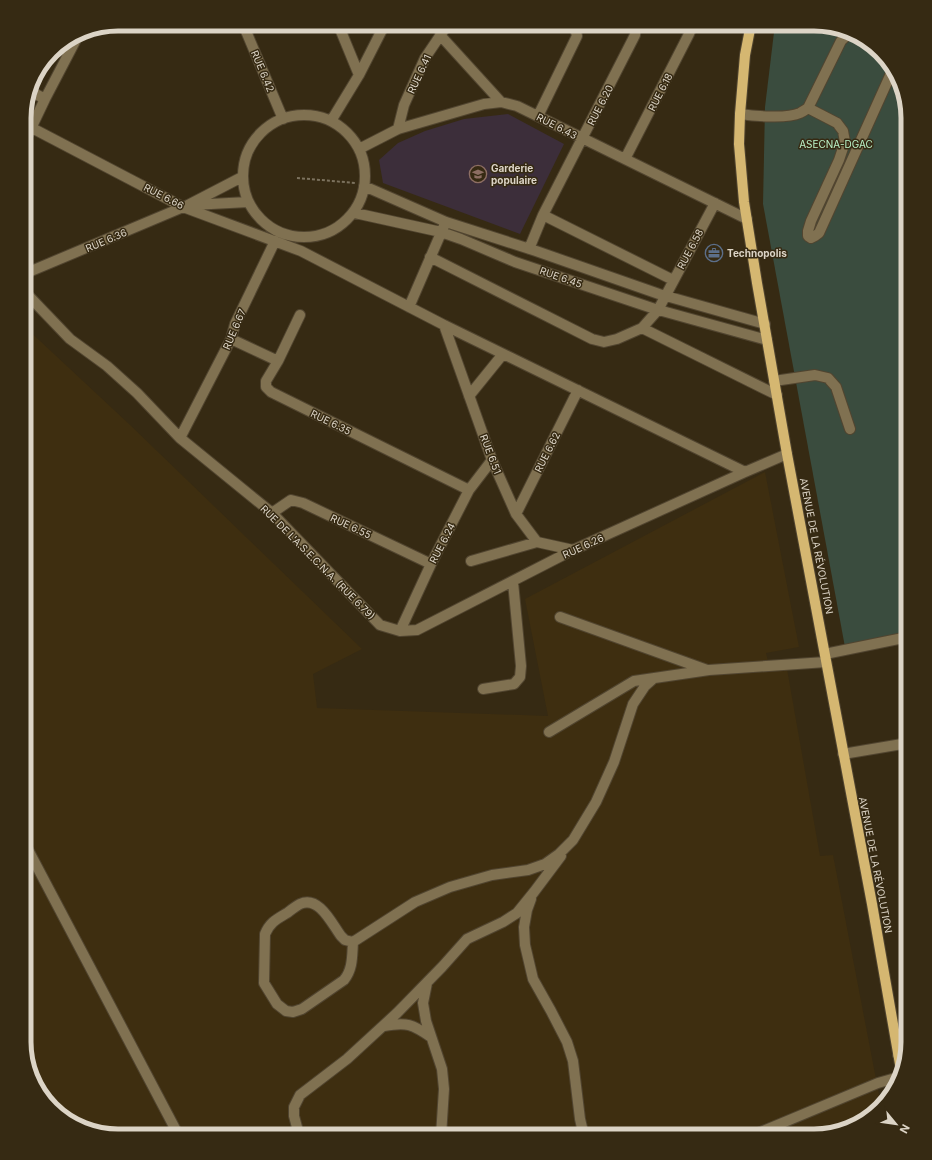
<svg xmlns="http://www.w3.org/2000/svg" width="932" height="1160" font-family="Inter,sans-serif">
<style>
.built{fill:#3e2e10}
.education{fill:#3c2e3a}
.green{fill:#3a4c3e}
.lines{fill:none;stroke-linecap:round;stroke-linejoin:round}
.minor-casing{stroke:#514530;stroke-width:12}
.major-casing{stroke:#514530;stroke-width:12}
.path{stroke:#7c725e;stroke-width:2;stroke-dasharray:3 2;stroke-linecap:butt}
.minor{stroke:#807151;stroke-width:10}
.major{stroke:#d5b771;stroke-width:10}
.labels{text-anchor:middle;stroke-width:3;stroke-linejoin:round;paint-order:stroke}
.street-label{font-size:10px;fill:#dcd4c6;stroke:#362a13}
.park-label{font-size:10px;fill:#bbf4c9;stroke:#362a13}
.poi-label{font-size:10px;font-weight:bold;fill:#dcd4c6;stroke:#362a13;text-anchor:start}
.rim{fill:none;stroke:#dcd4c6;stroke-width:5}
</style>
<rect width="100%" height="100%" fill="#362a13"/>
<path class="built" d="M24 326 129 424 362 649 313 674 317 708 548 716 525 599 765 472 799 647 766 653 770 669H787L820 856 833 855 881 1105 866 1120 814 1136H118L71 1124 40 1094 24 1042Z"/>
<path class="education" d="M508 114 564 144 520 234 383 183 379 160 398 143 425 131 464 119Z"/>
<path class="green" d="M775 24H820L861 36 892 66 908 118V632L845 647 763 204 765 107Z"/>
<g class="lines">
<defs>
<path id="minor" d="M243 24 283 119
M338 24 359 75
M440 35 501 102
M30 91 45 99
M808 108 837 123 843 131 845 142 839 160 811 221 808 231V236L811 238 815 236 819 233 893 69
M740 114C754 116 787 119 800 113 802 112 805 110 808 108L841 41 848 34H851
M243 176a61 61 0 1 1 122 0a61 61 0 1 1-122 0Z
M538 116 577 36 574 24
M331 121 359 75 385 24
M32 128 183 207 301 251 444 325 745 472
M398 129 404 105 425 58 448 24
M24 143 45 99 80 32
M359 149 398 129 484 104 501 102 517 106 747 219
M625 159 689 34 693 24
M364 186 446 222 536 251 659 294 765 324
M192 205 248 202
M355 213 441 232 461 239 515 262 655 309 767 340
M543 215 673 280
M529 249 543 215 635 35 636 24
M430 257 592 339 604 342 617 339 642 328 658 310 715 203
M24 274 188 205 242 177
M24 291 70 339 107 366 137 393 180 438 272 513 380 625 400 631 417 630 573 550 745 472 787 454
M409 307 444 226
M300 315 278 361 266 381V387L271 392 469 490
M444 325 492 460 516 514 537 542 573 550
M642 328 777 395
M231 339 278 361
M774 381 815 375 828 378 836 387 850 429
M469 396 503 354
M180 438 231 339 235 324 275 241
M272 513 291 500 303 503 431 564
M516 514 578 390
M471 561 537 542
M560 617 707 670
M400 631 431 564 469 490 492 460
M825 654 908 637
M483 689 514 684 520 677 521 666 513 582
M549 732 634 681 709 670 826 662
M843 754 908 743
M24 842 179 1136
M531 899 527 910 524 927 525 945 533 979 551 1011 567 1042 573 1061 580 1119 584 1136
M353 942 345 940 341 936C332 924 319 895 300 904 296 906 291 910 287 913 277 919 270 922 265 934L264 983 277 1004 286 1011 293 1012 302 1009 344 980C353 969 352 956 353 942L415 902 450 887 492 875 528 870 545 864 559 854 573 840 596 802 614 762 633 704 645 686 654 678
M427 983 423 1003 426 1021 442 1069 444 1089 441 1136
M384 1026C407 1022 412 1024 431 1037
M898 1055 908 1033
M301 1136 298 1131 294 1116V1107L300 1095 347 1059 397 1013 442 967 467 939 503 922 517 913 534 892 561 856
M751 1136 878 1083 899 1077"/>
<path id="major" d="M751 24 745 55 740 114 739 144 744 202 757 283 787 454 872 904 901 1070"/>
</defs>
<use href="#minor" class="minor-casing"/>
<use href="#major" class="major-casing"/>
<path class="path" d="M297 178 356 183"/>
<use href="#minor" class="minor"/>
<use href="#major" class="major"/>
</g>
<defs>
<symbol id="school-ring" viewBox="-11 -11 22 22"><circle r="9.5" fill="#362a13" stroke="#8d6e63" stroke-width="1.5"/><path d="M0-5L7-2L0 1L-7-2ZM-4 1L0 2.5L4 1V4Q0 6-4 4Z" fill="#8d6e63"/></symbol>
<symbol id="office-ring" viewBox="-11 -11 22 22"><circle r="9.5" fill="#362a13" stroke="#5c6f8a" stroke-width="1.5"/><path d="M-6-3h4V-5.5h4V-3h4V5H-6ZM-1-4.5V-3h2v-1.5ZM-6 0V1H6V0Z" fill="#5c6f8a"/></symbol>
</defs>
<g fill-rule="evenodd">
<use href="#school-ring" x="468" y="164" width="20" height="20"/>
<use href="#office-ring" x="704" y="243" width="20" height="20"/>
</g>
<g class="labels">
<g class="street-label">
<text transform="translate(263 71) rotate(67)" y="4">RUE 6.42</text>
<text transform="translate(419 74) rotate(-65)" y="4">RUE 6.41</text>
<text transform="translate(660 92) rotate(-63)" y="4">RUE 6.18</text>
<text transform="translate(600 105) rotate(-63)" y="4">RUE 6.20</text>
<text transform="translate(557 126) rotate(27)" y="4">RUE 6.43</text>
<text transform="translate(164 196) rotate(27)" y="4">RUE 6.66</text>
<text transform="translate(106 240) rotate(-23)" y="4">RUE 6.36</text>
<text transform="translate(690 249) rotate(-62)" y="4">RUE 6.58</text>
<text transform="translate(561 277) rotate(19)" y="4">RUE 6.45</text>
<text transform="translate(234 329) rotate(-67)" y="4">RUE 6.67</text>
<text transform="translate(331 422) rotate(26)" y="4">RUE 6.35</text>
<text transform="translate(547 452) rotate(-63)" y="4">RUE 6.62</text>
<text transform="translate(491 454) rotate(69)" y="4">RUE 6.51</text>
<text transform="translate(351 526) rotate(25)" y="4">RUE 6.55</text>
<text transform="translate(442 543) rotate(-63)" y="4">RUE 6.24</text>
<text transform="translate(583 546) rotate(-25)" y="4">RUE 6.26</text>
<text transform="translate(817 546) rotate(79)" y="4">AVENUE DE LA RÉVOLUTION</text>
<text transform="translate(318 562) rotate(45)" y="4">RUE DE L'A.S.E.C.N.A. (RUE 6.79)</text>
<text transform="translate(876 865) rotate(79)" y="4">AVENUE DE LA RÉVOLUTION</text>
</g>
<g class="park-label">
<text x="836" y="148">ASECNA-DGAC</text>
</g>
<g class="poi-label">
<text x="491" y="172">Garderie<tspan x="491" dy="12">populaire</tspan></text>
<text x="727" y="257">Technopolis</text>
</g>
</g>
<path d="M0 0H932V1160H0ZM118 31H814A87 87 0 0 1 901 118V1042A87 87 0 0 1 814 1129H118A87 87 0 0 1 31 1042V118A87 87 0 0 1 118 31Z" fill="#362a13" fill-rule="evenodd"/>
<path class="rim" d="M118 31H814A87 87 0 0 1 901 118V1042A87 87 0 0 1 814 1129H118A87 87 0 0 1 31 1042V118A87 87 0 0 1 118 31Z"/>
<g transform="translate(896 1124) rotate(119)" stroke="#362a13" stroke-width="3" paint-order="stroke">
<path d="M0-3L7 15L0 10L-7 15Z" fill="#dcd4c6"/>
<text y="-6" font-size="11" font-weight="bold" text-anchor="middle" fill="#dcd4c6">N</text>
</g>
</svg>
